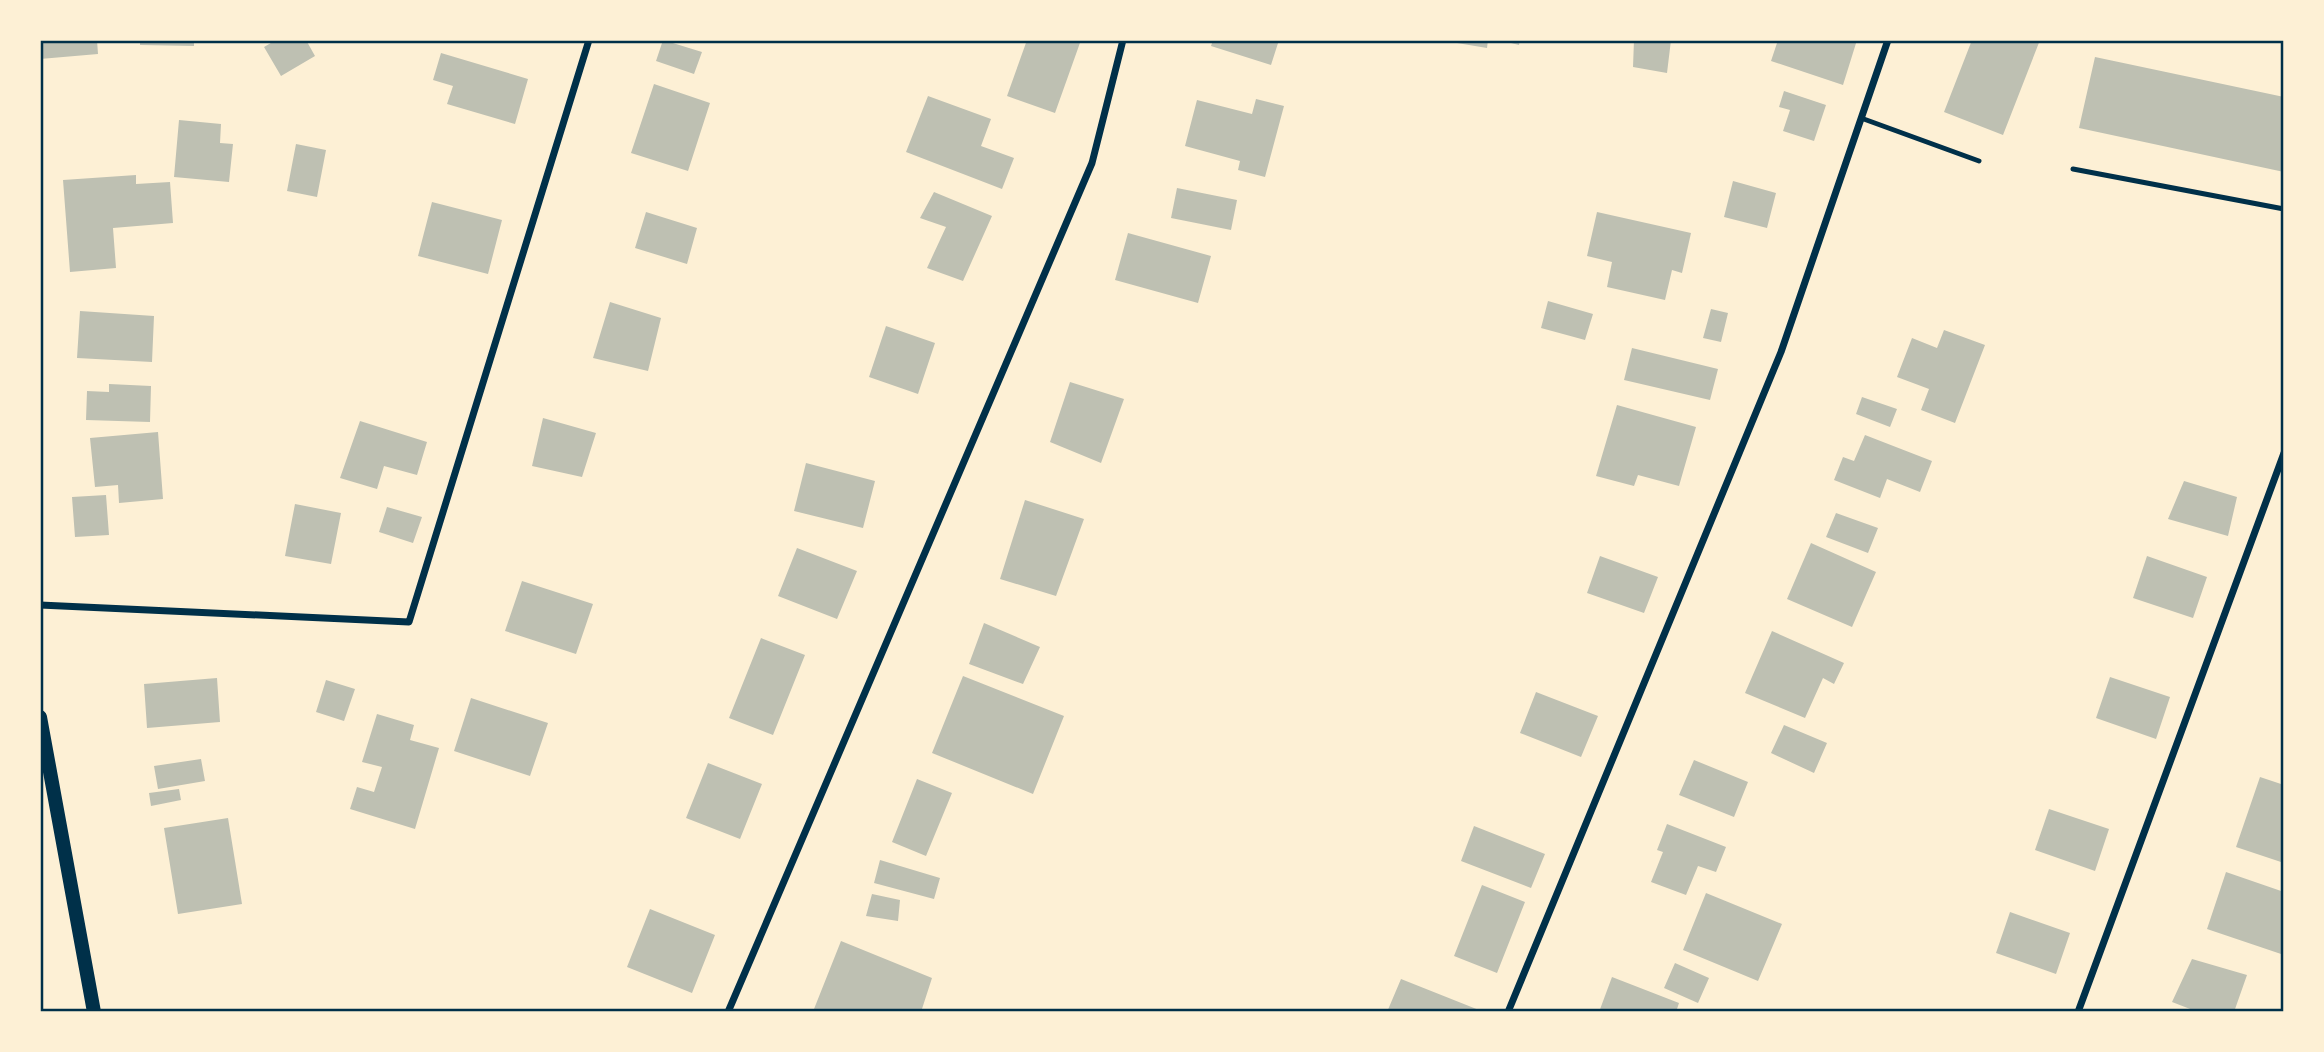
<svg xmlns="http://www.w3.org/2000/svg" width="2324" height="1052" font-family="'Work Sans',sans-serif">
<style>
.building{fill:#bec0b2}
.lines{fill:none;stroke-linecap:round;stroke-linejoin:round}
.service{stroke:#003049;stroke-width:5}
.minor{stroke:#003049;stroke-width:7}
.secondary{stroke:#003049;stroke-width:14}
.neatline{fill:none;stroke:#003049;stroke-width:2.5}
</style>
<rect width="100%" height="100%" fill="#fdf0d5"/>
<path class="building" d="M40 40H97L98 54 40 59Z
M140 40H194V46L140 45Z
M276 40H306L315 56 281 76 264 47Z
M663 40 702 52 694 74 656 61Z
M1027 40H1081L1055 113 1007 96Z
M1213 40H1279L1271 65 1211 46Z
M1457 40H1488L1487 48 1457 43Z
M1499 40H1520L1519 45Z
M1634 40H1671L1667 73 1633 67Z
M1778 40H1857L1843 85 1771 61Z
M1972 40H2040L2003 135 1944 112Z
M441 53 528 79 515 124 447 104 453 86 433 80Z
M2095 57 2284 97V172L2079 128Z
M654 84 710 103 688 171 631 153Z
M1784 91 1826 105 1814 141 1783 131 1790 110 1779 107Z
M928 96 991 119 981 146 1014 158 1002 189 906 152Z
M1256 99 1284 106 1265 177 1238 170 1240 161 1185 146 1197 100 1252 114Z
M179 120 221 124 220 143 233 144 229 182 174 177Z
M296 144 326 150 317 197 287 191Z
M136 175V184L170 182 173 223 113 228 116 268 70 272 63 180Z
M1733 181 1776 193 1767 228 1724 217Z
M1177 188 1237 200 1231 230 1171 218Z
M934 192 992 216 963 281 927 268 946 227 920 218Z
M432 202 502 220 488 274 418 256Z
M646 212 697 228 687 264 635 248Z
M1597 212 1691 233 1682 273 1672 270 1665 300 1607 287 1612 262 1587 256Z
M1128 233 1211 256 1198 303 1115 280Z
M1548 301 1593 314 1585 340 1541 328Z
M610 302 661 318 648 371 593 358Z
M1711 309 1728 313 1721 342 1703 338Z
M80 311 154 316 152 362 77 358Z
M886 326 935 343 918 394 869 377Z
M1944 330 1985 345 1955 423 1921 410 1929 389 1897 377 1912 338 1937 348Z
M1632 348 1718 369 1710 400 1624 380Z
M1070 382 1124 399 1101 463 1050 442Z
M109 384 151 386 150 422 86 420 87 391 109 392Z
M1862 397 1897 409 1890 427 1856 414Z
M1617 405 1696 427 1679 486 1638 475 1634 486 1596 476Z
M543 418 596 433 582 477 532 466Z
M360 421 427 442 417 475 384 466 377 489 340 478Z
M158 432 163 499 119 503 118 485 95 487 90 438Z
M1865 435 1932 461 1920 492 1887 479 1880 498 1834 480 1843 457 1854 461Z
M806 463 875 481 863 528 794 511Z
M2184 481 2237 497 2228 536 2168 519Z
M106 495 109 535 75 537 72 497Z
M1025 500 1084 519 1056 596 1000 579Z
M295 504 341 513 331 564 285 556Z
M387 507 422 517 413 543 379 532Z
M1836 513 1878 528 1868 553 1826 537Z
M1811 543 1876 572 1852 627 1787 599Z
M797 548 857 571 837 619 778 596Z
M1600 556 1658 577 1644 613 1587 593Z
M2147 556 2207 577 2193 618 2133 598Z
M522 581 593 604 576 654 505 631Z
M984 623 1040 647 1023 684 969 664Z
M1772 631 1844 663 1834 684 1823 678 1805 718 1745 693Z
M761 638 805 655 773 735 729 718Z
M963 676 1064 716 1033 794 932 753Z
M2110 677 2170 697 2156 739 2096 718Z
M217 678 220 722 147 728 144 684Z
M326 680 355 689 344 721 316 712Z
M1536 692 1598 716 1581 757 1520 733Z
M471 698 548 723 530 776 454 751Z
M377 714 414 725 410 740 439 748 415 829 350 809 357 787 374 792 382 767 362 762Z
M1784 725 1827 743 1814 773 1771 753Z
M201 759 205 781 158 789 154 766Z
M1694 760 1748 782 1734 817 1679 795Z
M708 763 762 784 740 839 686 818Z
M2260 777 2284 785V863L2236 847Z
M917 779 952 793 926 856 892 842Z
M179 789 181 800 151 806 149 793Z
M2049 809 2109 829 2095 871 2035 850Z
M228 818 242 904 178 914 164 828Z
M1667 824 1726 847 1716 872 1698 866 1686 895 1651 882 1663 852 1657 850Z
M1474 826 1545 854 1531 888 1461 861Z
M880 860 940 878 934 899 874 883Z
M2226 872 2284 892V955L2207 929Z
M1482 885 1525 902 1497 973 1454 956Z
M1706 893 1782 924 1758 981 1683 950Z
M872 894 900 900 898 921 866 916Z
M650 909 715 935 692 993 627 967Z
M2010 912 2070 933 2056 974 1996 953Z
M841 941 932 978 921 1012H820L814 1009Z
M2192 959 2247 975 2234 1012H2198L2172 1002Z
M1675 963 1709 978 1698 1003 1664 988Z
M1612 977 1679 1003 1676 1012H1599Z
M1401 979 1484 1012H1387Z"/>
<g class="lines">
<path class="service" d="M1861 118 1979 161
M2073 169 2284 209"/>
<path class="minor" d="M40 605 409 622 589 40
M728 1012 1092 163 1123 40
M1508 1012 1781 352 1888 40
M2078 1012 2284 453"/>
<path class="secondary" d="M40 717 94 1012"/>
</g>
<rect width="2324" height="1052" fill="none" stroke="#fdf0d5" stroke-width="84"/>
<rect x="42" y="42" width="2240" height="968" class="neatline"/>
</svg>
